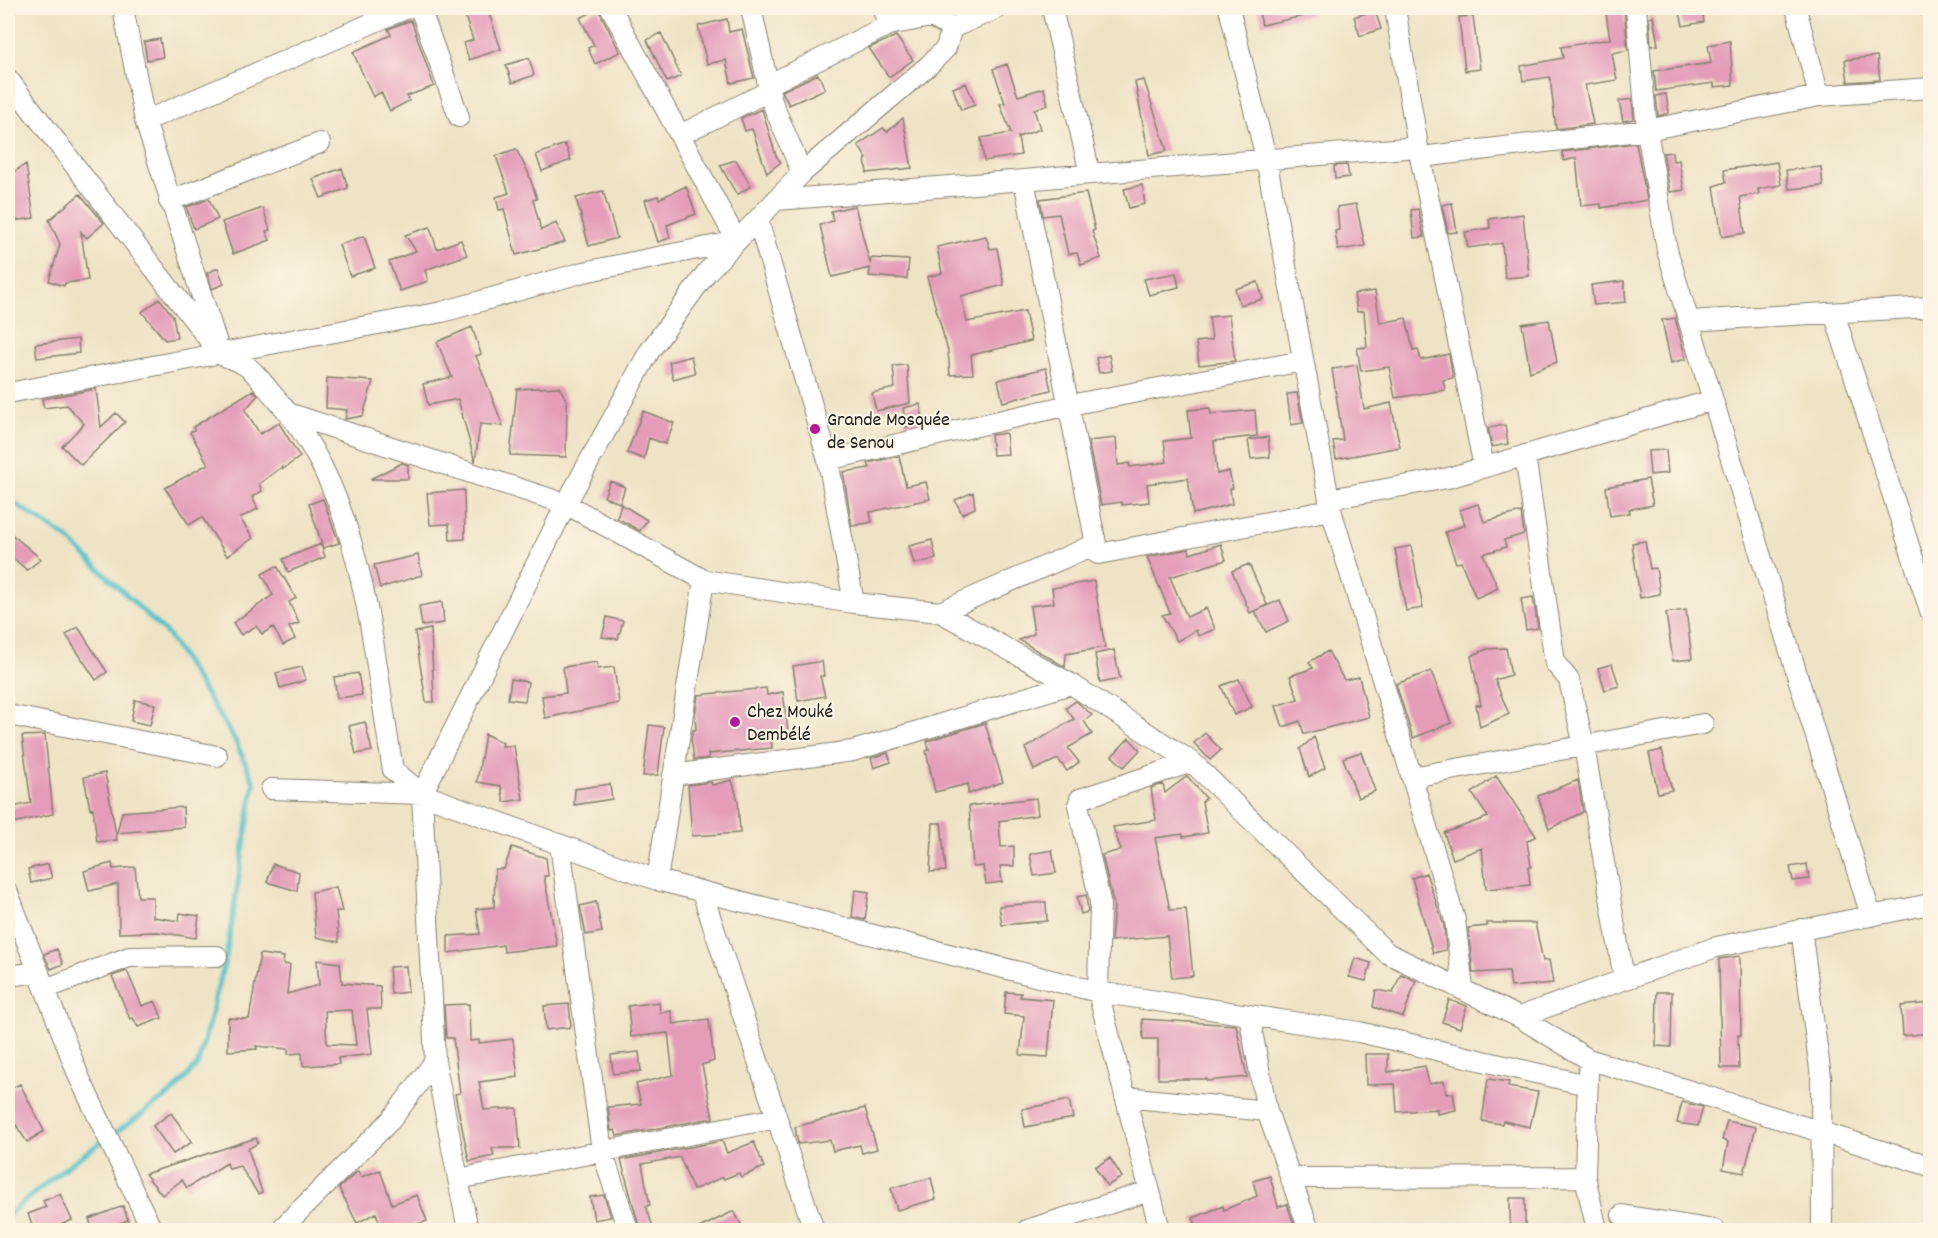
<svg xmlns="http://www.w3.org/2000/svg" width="1938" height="1238" font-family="Dekko,sans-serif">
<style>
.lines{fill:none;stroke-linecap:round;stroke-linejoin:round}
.stream{stroke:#53c1c9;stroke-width:5}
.building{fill:#e49cb9;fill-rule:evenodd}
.minor-casing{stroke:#868070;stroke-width:22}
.minor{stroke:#fff;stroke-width:20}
.poi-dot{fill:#b5179e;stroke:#fcf5e5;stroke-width:2}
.labels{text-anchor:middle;stroke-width:4.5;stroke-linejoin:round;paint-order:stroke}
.poi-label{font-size:20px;fill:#1c1c1c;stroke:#fcf5e5;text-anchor:start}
</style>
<rect width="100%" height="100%" fill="#fcf5e5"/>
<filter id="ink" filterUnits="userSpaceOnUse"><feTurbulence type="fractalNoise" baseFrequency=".0167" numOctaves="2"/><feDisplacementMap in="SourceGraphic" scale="12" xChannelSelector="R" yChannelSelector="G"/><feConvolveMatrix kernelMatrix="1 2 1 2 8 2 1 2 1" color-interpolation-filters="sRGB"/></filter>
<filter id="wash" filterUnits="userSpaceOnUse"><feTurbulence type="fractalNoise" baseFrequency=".008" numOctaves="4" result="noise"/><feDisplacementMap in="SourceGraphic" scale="24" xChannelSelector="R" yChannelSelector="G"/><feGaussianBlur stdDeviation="1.35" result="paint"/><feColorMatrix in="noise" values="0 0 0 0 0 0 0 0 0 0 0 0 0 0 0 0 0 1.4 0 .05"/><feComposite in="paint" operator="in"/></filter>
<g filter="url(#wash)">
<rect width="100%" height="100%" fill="#efe3c5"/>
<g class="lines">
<path class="stream" d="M8 499 67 538 168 635 235 740 254 783 226 957 198 1064 173 1092 112 1135
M8 1215 66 1167 104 1140"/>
</g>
<g id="blocks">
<path class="building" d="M462 8H487L501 49 469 60 464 43 473 40Z
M1258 8H1313V14L1262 25Z
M1605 8H1624L1628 50 1612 53 1617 80 1585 85 1593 124 1556 129 1550 77 1523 81 1521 66 1563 58 1561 47 1610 39Z
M1679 8H1702L1704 22 1683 26Z
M598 9 620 52 595 64 588 48 594 45 580 18Z
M1375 10 1381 29 1360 36 1354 17Z
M1473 16 1480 69 1465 71 1459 17Z
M1653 16 1658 45 1651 46 1649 17Z
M727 19 729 32 742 29 754 78 731 83 726 60 707 64 698 26Z
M411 20 434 86 407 96 409 101 390 111 381 92 373 97 353 52 391 35 388 29Z
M661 33 681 76 667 82 647 40Z
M896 36 913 60 889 77 869 48Z
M160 39 163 57 147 60 144 42Z
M1730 41 1733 85 1714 87V83L1656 91 1654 71 1711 63 1708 45Z
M1877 56 1880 80 1848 82 1845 60Z
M529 58 534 75 512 83 506 65Z
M1007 64 1018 96 1044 88 1048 105 1034 109 1040 129 1018 137 1021 155 984 161 981 138 1011 133 1000 104 1005 103 993 69Z
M818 74 825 89 789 105 782 91Z
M1144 80 1167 151 1149 155 1135 82Z
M966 83 975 105 961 110 953 88Z
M1666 94 1669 113 1658 116 1656 96Z
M1632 99 1634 119 1623 121 1619 101Z
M762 109 776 156 781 162 767 173 752 129 745 131 741 118Z
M903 118 912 168 867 173 865 159H867L858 145 883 128 887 132Z
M1636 143 1647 200 1601 208V204L1581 206 1576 158 1564 161 1562 152Z
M565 144 571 160 542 171 536 155Z
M516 149 528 172 537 199 533 200 541 230 556 223 565 242 516 255 504 209 499 210 496 197 509 193 496 156Z
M1672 152 1673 161 1679 160 1684 190 1670 192 1663 153Z
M736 160 751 186 737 195 720 165Z
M1777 162 1781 185 1758 189 1759 194 1740 197 1745 233 1722 237 1714 186 1726 182 1724 170Z
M26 164 34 218 12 221 8 176Z
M1347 165 1349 177 1335 179 1334 166Z
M1821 167 1823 186 1789 189 1786 170Z
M342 168 348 188 321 198 313 179Z
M1142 185 1145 204 1129 208 1124 189Z
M686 186 696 214 667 225 670 238 658 242 645 200 658 196 659 199Z
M603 191 617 238 589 246 576 198Z
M1086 193 1095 230 1092 231 1101 258 1081 265 1077 253 1068 254 1059 214 1043 216 1040 199Z
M80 194 104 223 87 238 81 232 88 280 65 283 64 286 49 281 60 244 49 220Z
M209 199 218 219 194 229 186 207Z
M1452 203 1457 232 1448 233 1442 205Z
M1356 204 1365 246 1338 250 1335 231 1339 230 1337 207Z
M855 206 870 264 871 258 909 260 907 279 869 276 870 268 832 277 820 225 833 221 831 211Z
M263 208 270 230 266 231 270 240 233 254 222 222Z
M1418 209 1424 237 1414 238 1411 210Z
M1523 214 1529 276 1505 278 1502 243 1468 248 1465 232 1490 228 1489 219Z
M430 227 437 249 461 240 467 255 425 270 428 281 400 291 389 262 416 251 405 235Z
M364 236 375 268 350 276 339 245Z
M986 236 990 249 997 248 1004 285 961 296 967 322 1025 311 1031 341 971 355 973 374 950 375 948 351 927 277 942 273 937 247Z
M218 268 224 284 212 289 207 273Z
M1176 273 1179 287 1149 295 1144 279Z
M1624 281 1626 302 1594 305 1591 285Z
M1258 282 1263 299 1240 305 1235 289Z
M1375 291 1380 323 1406 318 1413 350 1418 349 1421 360 1449 354 1453 378 1443 380 1445 390 1395 398 1389 367 1361 371 1357 348 1367 347 1364 311 1357 312 1354 294Z
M160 299 173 316 177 338 165 340 142 312Z
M1229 315 1235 361 1199 365 1196 342 1212 340 1209 317Z
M1675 318 1686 359 1671 363 1662 320Z
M1549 320 1557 362 1530 372 1522 324Z
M472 327 481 354 476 356 503 426 480 424 475 462 458 399 428 405 423 384 452 377 437 342Z
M78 339 79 353 37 358 35 344Z
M1109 355 1112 371 1099 373 1096 358Z
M691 356 695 373 673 379 669 362Z
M907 365 910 403 876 411 872 393 895 388 893 366Z
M1357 365 1364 409 1391 403 1400 447 1336 459 1333 441 1343 440 1332 369Z
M1046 368 1051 390 1003 402 998 380Z
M327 378 373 381 363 416 345 419 347 410 326 408Z
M559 387 567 401 566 457 510 455 517 389Z
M96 389 101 427 116 413 125 422 81 465 62 446 84 424 67 405 44 408 42 399Z
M253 390 258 395 245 410 260 434 279 423 300 457 283 469 282 467 259 484 262 491 252 497 258 509 240 518 253 538 227 556 202 517 189 525 165 488 208 464 190 432 194 430 193 427Z
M1297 393 1303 423 1291 425 1287 394Z
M920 404 924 424 906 427 903 408Z
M1210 408 1211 414 1255 410 1257 436 1214 441 1217 474 1229 471 1233 488 1230 489 1232 504 1193 514 1188 478 1147 484 1149 502 1122 505 1121 502 1101 505 1088 441 1116 438 1118 465 1129 463 1130 467 1167 462 1164 441 1191 438 1188 410Z
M643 411 674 423 665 444 649 438 644 459 627 453Z
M1505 425 1508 444 1492 447 1488 428Z
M1006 433 1008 454 993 455 991 435Z
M1268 437 1270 457 1251 459 1248 440Z
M1666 450 1668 473 1650 475 1648 451Z
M899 456 906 486 926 482 930 499 870 512 872 522 852 526 843 472 870 468 868 463Z
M402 463 408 465V479H370Z
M1648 479 1653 505 1629 509 1630 513 1610 516 1606 487Z
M610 481 625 487 620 503 604 497Z
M464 490 465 539 450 540 449 524 430 525 427 493Z
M973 492 975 508 962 514 955 500Z
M323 499 339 543 323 548 309 504Z
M621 504 647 520 640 531 617 518Z
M1478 504 1484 522 1521 512 1524 534 1504 540 1506 547 1483 554 1498 588 1476 598 1461 562 1456 563 1445 532 1465 525 1460 510Z
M8 531 41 559 27 570 8 554Z
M932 540 936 559 914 564 909 546Z
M1645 541 1650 569 1656 568 1660 594 1640 598 1632 543Z
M321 544 325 557 288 572 283 559Z
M1221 544 1226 560 1170 577 1187 617 1206 608 1215 629 1198 636 1196 630 1177 641 1162 615 1170 613 1147 557 1189 549 1190 554Z
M1411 546 1423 608 1406 611 1395 549Z
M418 555 422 575 380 588 374 565Z
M1249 564 1267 605 1250 613 1232 571Z
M277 566 296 598 289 602 299 623 289 627 295 639 283 645 273 627 262 634 256 626 241 635 233 623 273 595 262 574Z
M1094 581 1105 647 1066 654 1065 667 1019 640 1034 634 1030 606 1054 603 1052 588Z
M1533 597 1538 628 1526 630 1521 599Z
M1280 600 1289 621 1266 632 1255 611Z
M442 602 444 623 422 626 419 606Z
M1686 610 1692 659 1673 661 1666 613Z
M607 617 623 621 618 639 602 637Z
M78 627 107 672 96 680 66 635Z
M431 629 434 702H426L415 632Z
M1506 648 1511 675 1495 680 1509 714 1480 727 1476 705H1481L1471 656 1487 649Z
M1114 650 1120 679 1100 683 1095 654Z
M1328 651 1344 680 1359 677 1369 717 1304 734 1300 721 1283 727 1276 706 1298 699 1290 676 1313 668 1309 662Z
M822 661 824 676H820L825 696 798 701 793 666Z
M597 662 598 669 614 667 619 703 545 718 542 696 566 693 563 667Z
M1612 664 1619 686 1605 690 1598 668Z
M302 667 306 680 280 688 276 673Z
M1431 671 1451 723 1413 738 1396 684Z
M358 673 362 695 337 698 334 677Z
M511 679 528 682 525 701 508 699Z
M1239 679 1252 707 1234 715 1221 686Z
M766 688 767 695 783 692 788 731 771 733 772 748 708 754 709 758 694 760 691 738 693 730H696L695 716 698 695Z
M135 700 155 704 150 725 131 721Z
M1076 701 1092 715 1084 721 1092 734 1068 748 1079 762 1067 771 1058 759 1034 770 1025 748 1074 719 1066 708Z
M365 722 372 751 356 754 349 726Z
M985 723 1003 782 968 794V784L935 792 926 751 929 750 927 741Z
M649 725 664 727 658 775 643 776Z
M1205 733 1221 750 1210 760 1194 743Z
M485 734 503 743 502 746H514L523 799 504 802 501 786 477 782Z
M45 735 53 814 8 824V808L31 803 22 736Z
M1314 737 1325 768 1309 777 1300 749Z
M1129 738 1140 750 1124 767 1112 756Z
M1662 750 1672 790 1658 793 1649 753Z
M1361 752 1375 791 1358 798 1343 758Z
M888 753 891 762 874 768 871 758Z
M105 773 117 840 97 842 93 808 90 809 84 777Z
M1187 776 1206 798 1202 802 1208 833 1183 837V834L1155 838 1170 910 1186 909 1193 976 1172 978 1167 936 1111 941 1114 906 1102 855 1121 850 1113 827 1156 820 1151 788 1163 784 1165 793Z
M1496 776 1536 836 1527 841 1531 867H1528L1530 885 1486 889 1482 848 1453 859 1444 833 1488 817 1472 793Z
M732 780 738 801 740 833 692 836 688 785 711 782 712 785Z
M1578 780 1583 812 1549 829 1538 796Z
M610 784 612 799 574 805 575 789Z
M1036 798 1038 815 999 821 1001 847 1014 846V866H1000L1002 882 986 884 983 866 973 867 969 806Z
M183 807 184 827 117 833 122 812Z
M933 823H941L946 871 930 872Z
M512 847 546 858 548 876H544L557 946 504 952 503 945 448 953V936L480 934 476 909 494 907 495 869H504Z
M1052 850 1056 873 1034 876 1030 854Z
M112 863 113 869 135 867 138 897H153V917L179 921 180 913 199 916 196 938 158 932 119 933 118 884 89 891 84 871Z
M48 864 52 878 31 883 28 869Z
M273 864 299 872 297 891 267 882Z
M1807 864 1809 879 1793 881 1790 867Z
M1426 873 1444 926 1446 950 1433 953 1412 878Z
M336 887 342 911H336L339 942 316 937 312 892Z
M855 890 869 892 865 920 852 917Z
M1086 895 1088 912 1081 914 1077 897Z
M596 902 602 932 586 935 580 906Z
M1046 902 1047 921 1002 925 999 906Z
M1487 923H1535L1543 961 1549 960 1553 983 1511 987 1509 971 1473 973 1468 928 1487 926Z
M57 949 63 964 51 969 44 954Z
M260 954 284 957 283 964 290 965 287 994 319 985 317 960 340 963 342 983 380 986 381 1009H367L372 1054 338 1058 339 1064 303 1066 302 1053 288 1054V1049L256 1046 257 1049 228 1051V1018L249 1019ZM352 1010 356 1045 327 1044 325 1011Z
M1740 956 1741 1035H1738L1739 1068H1721L1719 959Z
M1355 958 1371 963 1366 981 1349 977Z
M406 966 408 992 391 994 389 967Z
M127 971 142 1006 155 1001 162 1018 138 1027 133 1018 130 1019 112 976Z
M1401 974 1416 981 1403 1017 1373 1007 1376 990 1393 993Z
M1006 992 1021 993 1020 997 1053 1000 1048 1057 1020 1055 1024 1016 1004 1014Z
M1657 992H1672L1671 1047 1656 1046Z
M1449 1000 1467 1006 1460 1028 1442 1022Z
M659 1002 660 1013 671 1011 673 1024 709 1019 714 1061 702 1065 713 1118 617 1136 615 1130 611 1131 608 1107 641 1104 636 1084 673 1075 668 1033 631 1037 628 1006Z
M1930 1003V1033L1903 1036 1901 1006Z
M469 1004 470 1041 479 1040V1043L513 1039 518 1077 479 1082 484 1110 517 1108 520 1148H492L494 1156 469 1161 455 1094 460 1093 453 1038H446L444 1005Z
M569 1004 571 1027 546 1030 544 1006Z
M1142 1019 1236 1025 1247 1077 1207 1081V1079H1158V1039H1143Z
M639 1052 641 1071 613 1074 611 1055Z
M1365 1054H1388V1072L1425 1066 1429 1084 1444 1081 1446 1094 1453 1093 1456 1110 1437 1114V1109L1397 1112 1395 1084 1366 1085Z
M1488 1079 1509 1082 1508 1087 1538 1092 1530 1127 1503 1121 1502 1124 1482 1121Z
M20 1084 44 1131 27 1142 16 1125 12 1127 8 1119V1090Z
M1069 1100 1073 1118 1025 1127 1022 1109Z
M1682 1102 1703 1107 1698 1126 1677 1123Z
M865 1108 877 1149 862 1153 860 1145 833 1151 830 1140 798 1144 795 1127Z
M171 1113 192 1142 173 1154 153 1126Z
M1727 1121 1756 1127 1744 1173 1723 1169 1728 1142 1722 1140Z
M256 1138 258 1143 248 1149 262 1192 258 1194 240 1166 229 1169 227 1163 187 1188 182 1180 162 1195 145 1174Z
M722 1141 727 1153 754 1142 764 1167 741 1177 739 1173 724 1179 723 1177 693 1190 680 1157 642 1164 650 1205 646 1206 654 1230H640L621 1160Z
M1110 1158 1122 1177 1107 1186 1095 1167Z
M380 1170 392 1204 417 1195 427 1221 412 1226 413 1230H382L376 1213 357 1223 339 1188 358 1171 361 1177Z
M1270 1176 1278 1207 1287 1204 1296 1230H1275L1272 1224 1256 1230H1198L1193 1218 1223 1206 1224 1210 1257 1196 1253 1181Z
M931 1178 936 1199 897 1210 891 1188Z
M60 1194 72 1220 48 1230H34L28 1214 46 1207 43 1201Z
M604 1195 611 1217 594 1220 590 1197Z
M1510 1198H1525V1228H1510Z
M123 1206 128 1220 100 1230H93L89 1219Z
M734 1211 744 1230H695Z"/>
</g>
</g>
<g filter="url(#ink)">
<use href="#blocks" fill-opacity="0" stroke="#868070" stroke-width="1.5"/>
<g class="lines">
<defs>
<path id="minor" d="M123 8 145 121 216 340
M420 8 459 117
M751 8 772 102 802 173
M882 8 889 25
M1052 8 1090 174 1418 147
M1395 8 1418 147 1484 467
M1636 8 1647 130 1667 250 1871 916
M1796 8 1819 96
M8 79 220 354C229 358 237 361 245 365 256 372 265 386 273 395 365 494 371 643 393 770L422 794
M768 85 889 25 931 17 952 28
M145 121 407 8
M680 135 769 91
M1421 157 1647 130 1819 96 1930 88
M1090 174 1024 180 1098 554 1331 510 1266 158 1229 8
M777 200 1024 180
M169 201 320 143
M758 220 828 460 854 603
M1834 313 1930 611
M1689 321 1930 307
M8 393 442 312 584 272 737 241 611 8
M291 414 566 504 704 580 854 603 940 612 1071 684 1192 762 1387 953 1519 1017 1588 1059 1930 1166
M1525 455 1555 663 1569 680 1584 746 1624 979
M828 460 1069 405 1303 361
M1329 499 1448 478 1713 400
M1331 510 1455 920 1463 989
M940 612 1096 544
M8 715 217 756
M673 775 853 751 1071 684
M1412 777 1703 724
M271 789 422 794 657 880 704 580
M560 845 602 1151 628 1230
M657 880 1098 992 1359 1032 1587 1085
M702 892 814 1230
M8 893 79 1077 152 1230
M1801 929 1821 1077 1822 1230
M8 976 39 972
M45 989 129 957 217 956
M1249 1015 1267 1111 1309 1230
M1519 1017 1716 947 1930 904
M435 1061 468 1230
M1588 1072 1585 1177 1597 1230
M1125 1097 1267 1111
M1291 1178 1585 1177
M458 1179 777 1118
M1622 1215 1715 1230
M280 1230 391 1120 435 1061 422 794 566 504 649 352 707 272 802 173 928 66 946 48 952 28 998 8
M1027 1230 1149 1191
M1160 1230 1098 992 1100 901 1078 805 1080 799 1192 762"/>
</defs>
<use href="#minor" class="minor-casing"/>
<use href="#minor" class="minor"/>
</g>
</g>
<g class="poi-dot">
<circle cx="815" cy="429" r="6"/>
<circle cx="735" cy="722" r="6"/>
</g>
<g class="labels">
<g class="poi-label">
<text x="827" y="425">Grande Mosquée<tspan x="827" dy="23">de Senou</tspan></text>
<text x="747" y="717">Chez Mouké<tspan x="747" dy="23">Dembélé</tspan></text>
</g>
</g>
<rect width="1938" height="1238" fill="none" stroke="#fcf5e5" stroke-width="30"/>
</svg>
